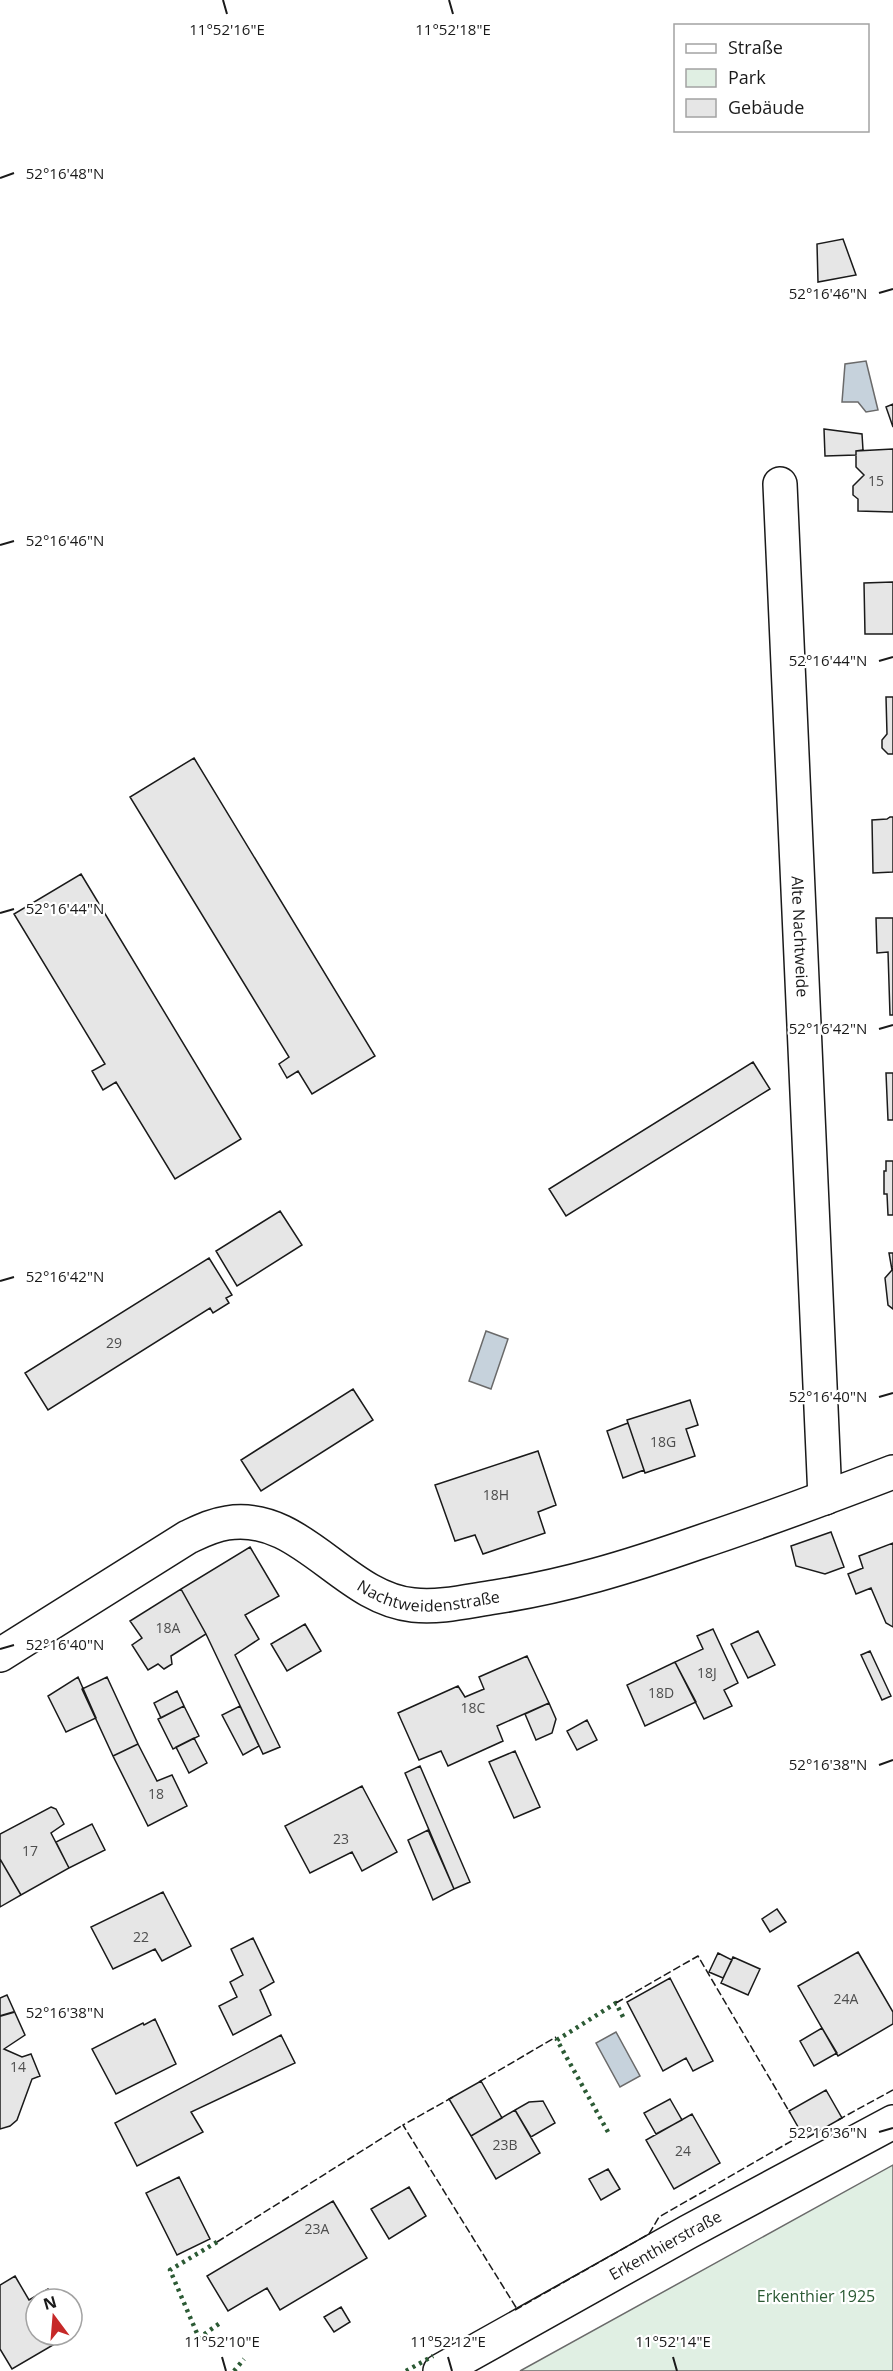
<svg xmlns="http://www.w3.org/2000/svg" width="893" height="2371" font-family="'Open Sans',sans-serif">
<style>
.green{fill:#e0efe3;stroke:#6a6a6a;stroke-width:1.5}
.water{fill:#c6d2dc;stroke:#6a6a6a;stroke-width:1.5}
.building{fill:#e6e6e6;stroke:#1a1a1a;stroke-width:1.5}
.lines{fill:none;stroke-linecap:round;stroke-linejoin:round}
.minor-casing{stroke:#1a1a1a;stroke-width:36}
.minor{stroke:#fff;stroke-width:33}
.hedge{stroke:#2b5a34;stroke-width:4.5;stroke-dasharray:3 4.5;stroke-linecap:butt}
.fence{stroke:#1a1a1a;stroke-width:1.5;stroke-dasharray:8 3;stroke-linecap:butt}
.ticks{fill:none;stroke:#1a1a1a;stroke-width:2}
.labels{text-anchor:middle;stroke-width:4.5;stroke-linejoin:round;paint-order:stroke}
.number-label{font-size:14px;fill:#4d4d4d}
.street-label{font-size:16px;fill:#1a1a1a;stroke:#fff}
.park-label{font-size:16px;fill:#2b5a34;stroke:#fff}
.ticks-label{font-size:15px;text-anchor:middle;fill:#1a1a1a;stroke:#fff;stroke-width:4.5;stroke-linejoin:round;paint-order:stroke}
</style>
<rect width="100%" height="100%" fill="#fff"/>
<path class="green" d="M893 2165V2371H520Z"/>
<path class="water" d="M866 361 878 410 866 412 858 402H842L845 364Z
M486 1331 508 1339 491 1389 469 1381Z
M616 2032 640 2076 620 2087 596 2043Z"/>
<path class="building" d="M843 239 856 275 818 282 817 244Z
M893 404V427L886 407Z
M824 429 862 434 863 450 856 451V455L825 456Z
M893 449V512L858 511V499L853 495V486L864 475 856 467V451Z
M893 582V634H865L864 583Z
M886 697H893V754H888L882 748V740L887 734Z
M194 758 375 1056 312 1094 298 1071 287 1078 279 1064 289 1057 130 797Z
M890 817H893V872L873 873 872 820 887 819Z
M81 874 241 1139 175 1179 116 1082 103 1090 92 1071 105 1064 14 914Z
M876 918H893V1015H890L888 952 877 953Z
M753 1062 770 1089 566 1216 549 1189Z
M886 1073H893V1120H888Z
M886 1161H893V1215H888L887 1194H884V1171H886Z
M280 1211 302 1245 237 1286 216 1251Z
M889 1253H893V1309L888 1305 885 1278 892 1270Z
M209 1258 232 1295 226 1298 229 1303 213 1313 210 1308 48 1410 25 1373Z
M353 1389 373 1420 261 1491 241 1460Z
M690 1400 698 1425 686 1429 695 1456 645 1473 627 1420Z
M628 1423 644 1470 623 1478 607 1431Z
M538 1451 556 1505 538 1512 545 1533 483 1554 475 1535 455 1541 435 1485Z
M831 1532 844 1567 825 1574 796 1566 791 1546Z
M893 1543V1627L886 1623 871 1588 856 1594 848 1574 863 1568 859 1556Z
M250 1547 279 1596 245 1615 259 1639 235 1655 280 1747 263 1754 206 1634 181 1589Z
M181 1589 206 1634 171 1656 172 1664 164 1669 158 1664 148 1670 132 1645 142 1638 130 1621Z
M305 1624 321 1651 287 1671 271 1644Z
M713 1629 738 1683 724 1690 732 1706 704 1719 675 1662 703 1649 697 1636Z
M758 1631 775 1665 748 1678 731 1644Z
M870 1651 891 1696 882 1700 861 1655Z
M527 1656 549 1703 497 1726 503 1741 448 1766 441 1751 419 1760 398 1713 458 1686 465 1697 484 1689 479 1677Z
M675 1662 696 1702 645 1726 627 1685Z
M78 1677 96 1718 66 1732 48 1696Z
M107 1677 138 1744 113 1756 82 1689Z
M177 1691 184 1706 161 1718 154 1703Z
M549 1703 556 1719 552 1733 536 1740 525 1714Z
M184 1706 199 1736 173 1749 158 1719Z
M240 1706 259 1746 243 1755 222 1715Z
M587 1720 597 1740 577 1750 567 1731Z
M194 1738 207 1763 189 1773 176 1747Z
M138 1744 157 1781 172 1775 187 1806 148 1826 113 1756Z
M515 1751 540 1807 514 1818 489 1762Z
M420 1766 470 1882 454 1889 405 1773Z
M362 1786 397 1852 362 1871 352 1852 310 1873 285 1826Z
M51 1807 56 1809 64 1824 51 1833 69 1868 21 1895 0 1859V1834Z
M92 1824 105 1850 69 1868 56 1842Z
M428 1830 454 1889 433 1900 408 1840Z
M0 1859 21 1895 0 1907Z
M163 1892 191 1946 162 1961 155 1949 113 1969 91 1927Z
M777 1909 786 1922 770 1932 762 1919Z
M253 1938 274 1982 260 1990 271 2015 233 2035 219 2006 237 1997 230 1982 243 1975 231 1949Z
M858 1952 893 2012V2024L838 2056 798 1986Z
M718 1953 732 1960 723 1978 709 1972Z
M733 1957 760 1969 748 1995 721 1983Z
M670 1978 713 2061 693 2071 686 2058 663 2071 627 2002Z
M7 1995 25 2035 4 2049 22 2057 31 2054 40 2076 32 2079 17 2120 10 2126 0 2129V1998Z
M155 2019 176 2064 116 2094 92 2049 143 2023 144 2025Z
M822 2028 837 2053 814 2066 800 2041Z
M281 2035 295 2063 191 2112 203 2132 137 2166 115 2123Z
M481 2081 502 2118 471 2136 449 2099Z
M826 2090 842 2118 805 2139 789 2111Z
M670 2099 682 2120 656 2134 644 2113Z
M543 2101 555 2123 531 2137 515 2110 529 2102Z
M515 2110 540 2153 496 2179 471 2136Z
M692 2114 720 2163 674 2189 646 2140Z
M608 2169 620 2189 601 2200 589 2179Z
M179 2177 210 2239 177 2255 146 2193Z
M409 2187 426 2216 389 2239 371 2209Z
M333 2201 367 2258 280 2310 267 2288 228 2311 207 2276Z
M15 2276 29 2300 48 2289 54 2299H36V2335H63L65 2338 12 2369 0 2349V2285Z
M341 2307 350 2322 334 2332 324 2317Z"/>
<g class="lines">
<defs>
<g id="minor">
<path id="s1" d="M780 484 825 1498"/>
<path id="s2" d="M0 1655 188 1537C201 1531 213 1525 227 1523 301 1511 343 1598 413 1605 440 1608 468 1601 495 1597 566 1586 628 1567 697 1543 763 1521 828 1497 893 1472"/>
<path id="s3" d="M440 2371 688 2232 893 2122"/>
</g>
</defs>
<use href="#minor" class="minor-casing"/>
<use href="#minor" class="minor"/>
<path class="hedge" d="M608 2132 557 2040 616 2003 623 2017
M217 2242 170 2270 199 2338 220 2323
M234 2371 244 2359
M406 2371 433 2356"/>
<path class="fence" d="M616 2003 698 1956 790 2113
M479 2082 556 2037
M453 2097 403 2125 517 2309
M838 2120 893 2090
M217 2242 403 2125
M515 2310 649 2234 659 2217 802 2135"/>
</g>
<path class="ticks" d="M223 0 227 14M449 0 453 14M0 178 14 173M879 293 893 289M0 545 14 541M879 661 893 657M0 913 14 909M879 1029 893 1025M0 1281 14 1277M879 1397 893 1393M0 1649 14 1645M879 1765 893 1760M0 2016 14 2012M879 2132 893 2128M222 2357 226 2371M448 2357 452 2371M673 2357 677 2371"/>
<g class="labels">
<g class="number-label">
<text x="876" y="486">15</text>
<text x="114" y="1348">29</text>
<text x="663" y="1447">18G</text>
<text x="496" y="1500">18H</text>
<text x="168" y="1633">18A</text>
<text x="707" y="1678">18J</text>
<text x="661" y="1698">18D</text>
<text x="473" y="1713">18C</text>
<text x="156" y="1799">18</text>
<text x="341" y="1844">23</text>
<text x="30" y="1856">17</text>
<text x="141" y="1942">22</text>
<text x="846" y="2004">24A</text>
<text x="18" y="2072">14</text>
<text x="505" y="2150">23B</text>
<text x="683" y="2156">24</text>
<text x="317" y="2234">23A</text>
</g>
<g class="street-label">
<text dy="6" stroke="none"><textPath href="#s1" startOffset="453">Alte Nachtweide</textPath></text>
<text dy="6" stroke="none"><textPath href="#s2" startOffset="486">Nachtweidenstraße</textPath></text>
<text dy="6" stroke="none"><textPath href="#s3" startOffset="258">Erkenthierstraße</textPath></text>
</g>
<g class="park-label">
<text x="816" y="2302">Erkenthier 1925</text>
</g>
</g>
<g class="ticks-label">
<text x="227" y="35">11°52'16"E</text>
<text x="453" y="35">11°52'18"E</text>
<text x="65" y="179">52°16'48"N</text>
<text x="828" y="299">52°16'46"N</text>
<text x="65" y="546">52°16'46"N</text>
<text x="828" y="666">52°16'44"N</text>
<text x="65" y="914">52°16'44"N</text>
<text x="828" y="1034">52°16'42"N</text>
<text x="65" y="1282">52°16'42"N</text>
<text x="828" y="1402">52°16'40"N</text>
<text x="65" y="1650">52°16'40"N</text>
<text x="828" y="1770">52°16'38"N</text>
<text x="65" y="2018">52°16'38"N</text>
<text x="828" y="2138">52°16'36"N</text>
<text x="222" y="2347">11°52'10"E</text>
<text x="448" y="2347">11°52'12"E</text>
<text x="673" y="2347">11°52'14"E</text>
</g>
<rect x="674" y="24" width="195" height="108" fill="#ffffff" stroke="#a3a3a3" stroke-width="1.5"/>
<rect x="686" y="44" width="30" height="9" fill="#ffffff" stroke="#a3a3a3" stroke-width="1.5"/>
<text x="728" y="54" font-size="18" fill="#1a1a1a">Straße</text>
<rect x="686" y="69" width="30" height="18" fill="#e0efe3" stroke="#a3a3a3" stroke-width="1.5"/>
<text x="728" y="84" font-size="18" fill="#1a1a1a">Park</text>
<rect x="686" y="99" width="30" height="18" fill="#e6e6e6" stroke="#a3a3a3" stroke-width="1.5"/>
<text x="728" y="114" font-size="18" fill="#1a1a1a">Gebäude</text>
<g transform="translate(54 2317) rotate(344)"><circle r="28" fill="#ffffff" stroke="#a3a3a3" stroke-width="1.5"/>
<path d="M0-4.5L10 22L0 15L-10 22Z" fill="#c62828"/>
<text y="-9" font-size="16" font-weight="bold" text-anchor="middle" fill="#1a1a1a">N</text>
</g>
</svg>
